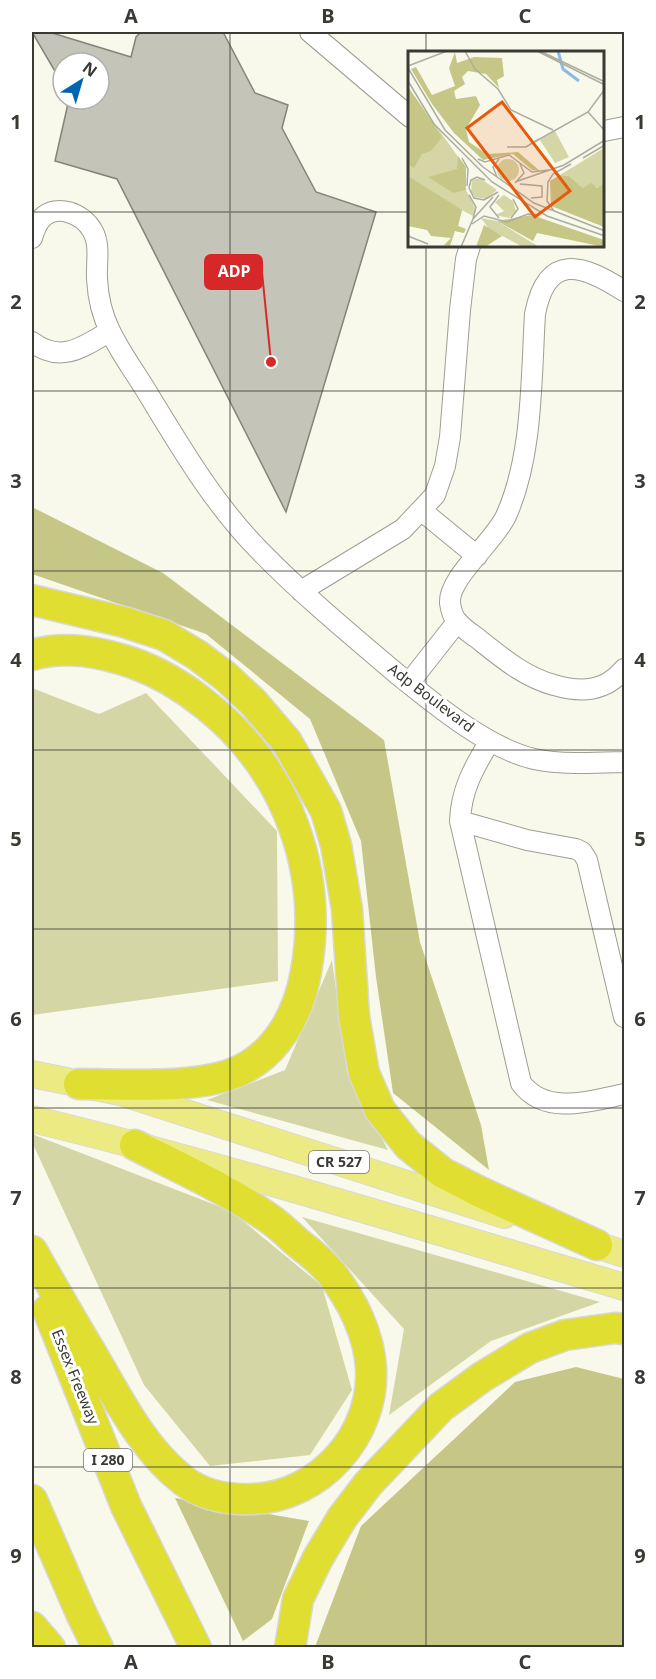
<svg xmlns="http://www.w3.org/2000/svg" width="656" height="1679" font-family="'Noto Sans',sans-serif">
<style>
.green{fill:#d4d6a5}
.forest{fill:#c6c786}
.building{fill:#c4c5b8;stroke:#838478;stroke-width:1.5}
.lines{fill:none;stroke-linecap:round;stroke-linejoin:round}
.minor-casing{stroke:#9e9e92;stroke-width:22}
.major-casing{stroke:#d8d8d7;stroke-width:28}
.highway-casing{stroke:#d8d8d7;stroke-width:33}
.minor{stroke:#fff;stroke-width:20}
.major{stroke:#eceb83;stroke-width:26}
.highway{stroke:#dfde31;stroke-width:30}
.grid{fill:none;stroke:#3a3a35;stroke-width:1.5;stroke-opacity:0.55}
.labels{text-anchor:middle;stroke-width:6;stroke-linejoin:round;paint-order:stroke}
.shield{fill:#fff;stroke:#757572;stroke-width:1.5}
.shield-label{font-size:14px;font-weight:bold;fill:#3a3a35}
.street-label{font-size:15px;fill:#3a3a35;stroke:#fff}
.inset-river{fill:none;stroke:#8bb9e9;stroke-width:3}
.inset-road{fill:none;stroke:#acada2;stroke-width:1.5}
.view{fill:#e8590c;fill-opacity:0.15;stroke:#e8590c;stroke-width:3}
.inset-edge{fill:none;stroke:#3a3a35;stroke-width:3}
.leader{fill:none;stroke:#d62828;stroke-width:2}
.callout-dot{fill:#d62828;stroke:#fff;stroke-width:2}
.callout{fill:#d62828;stroke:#d62828;stroke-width:2}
.callout-label{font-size:16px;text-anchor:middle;font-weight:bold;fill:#fff}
.neatline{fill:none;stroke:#3a3a35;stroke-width:2}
.grid-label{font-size:20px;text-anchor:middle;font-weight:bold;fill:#3a3a35}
</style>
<rect width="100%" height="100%" fill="#f8f9eb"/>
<path class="green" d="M32 688 99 714 146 693 277 831 278 981 32 1015Z
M332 960 347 1072 388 1150 207 1100 285 1070Z
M32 1134 231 1211 322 1286 352 1390 310 1455 210 1466 144 1385 32 1142Z
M302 1217 600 1302 491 1341 389 1415 404 1329Z"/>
<path class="forest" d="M32 507 163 573 384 740 420 942 481 1125 489 1170 393 1093 376 977 361 841 310 719 206 634 32 574Z
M576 1367 624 1379V1647H315L361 1526 515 1382Z
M175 1498 309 1521 272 1619 243 1641Z"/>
<path class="building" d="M32 32H49L131 57 136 37 141 32H223L255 93 288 105 282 128 316 192 376 212 286 512 117 179 55 161 69 99H99V63H63V85Z"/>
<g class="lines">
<defs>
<path id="minor" d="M310 32 410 117
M604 131 624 127
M32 238C34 231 37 223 42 218 57 203 83 214 92 230 101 244 96 263 97 279 98 297 102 315 110 331 121 354 137 375 150 397 183 451 216 507 261 552 303 595 350 634 396 673 433 703 487 748 534 759 563 765 595 763 624 762
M624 291C582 264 547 252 535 314 531 380 533 456 506 516 494 542 448 578 450 603 451 610 452 615 456 620 461 627 470 633 477 638 501 657 524 677 554 685 581 693 605 692 624 669
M32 342C61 364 83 347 110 331
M422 511 477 556
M301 591 403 529 435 495 445 466 450 437 460 310 466 259 470 246
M409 683 457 622
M490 741C474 767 461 790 460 821L521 1083C545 1116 591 1101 624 1094
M460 821 527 840 576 849 582 852 587 860 624 1017"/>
<path id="major" d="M32 1074 120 1092 504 1215
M32 1119C231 1167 428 1229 624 1287
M579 1239 624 1254"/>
<path id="highway" d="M32 600 124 622 164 635 197 655 225 676 253 702 287 742 326 811 336 845 347 909 354 1016 364 1073 380 1110 408 1145 443 1173 478 1191 597 1245
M32 655C66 645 100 652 133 663 161 673 185 688 207 706 287 770 324 871 306 972 299 1012 279 1051 241 1070 201 1090 124 1084 79 1084
M32 1251C53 1288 74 1324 96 1361 120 1403 145 1451 184 1481 204 1496 229 1500 253 1499 319 1497 375 1435 371 1368 369 1334 352 1300 331 1273 322 1262 310 1252 298 1243 289 1235 280 1226 270 1219 228 1190 180 1168 135 1145
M48 1310 126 1506 196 1648
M32 1500 81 1613 98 1648
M32 1627 50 1648
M290 1648 298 1599 318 1558 342 1518 368 1484 441 1407 482 1377 530 1348 565 1335 615 1328 624 1329"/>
</defs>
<use href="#minor" class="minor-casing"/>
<use href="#major" class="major-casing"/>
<use href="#highway" class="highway-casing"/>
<use href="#minor" class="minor"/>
<use href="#major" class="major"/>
<use href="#highway" class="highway"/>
</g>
<path class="grid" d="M230 32V1648M426 32V52M32 212H410M604 212H624M426 246V1648M32 391H624M32 571H624M32 750H624M32 929H624M32 1108H624M32 1288H624M32 1467H624"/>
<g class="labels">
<g class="shield">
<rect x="309" y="1151" width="60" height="22" rx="4.5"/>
<rect x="84" y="1449" width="48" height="22" rx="4.5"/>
</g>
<g class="shield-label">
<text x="339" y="1167">CR 527</text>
<text x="108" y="1465">I 280</text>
</g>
<g class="street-label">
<text transform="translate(431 698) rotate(37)" y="5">Adp Boulevard</text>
<text transform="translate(75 1377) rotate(68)" y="5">Essex Freeway</text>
</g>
</g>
<g transform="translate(408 51)">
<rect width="196" height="196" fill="#f8f9eb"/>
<path d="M0 36 56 114 58 139 67 157 65 165 54 159 50 175 56 182 25 175H0ZM147 80 161 106 147 112 132 89ZM196 97V136L175 137 161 125 152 124ZM89 119a11 11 0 1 1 22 0a11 11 0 1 1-22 0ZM72 127 89 139 78 148 67 146 63 141 64 129ZM96 144 105 150 108 160 101 167 87 164 96 160 87 151ZM73 167 89 170 131 196H115L81 178Z" fill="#d4d6a5"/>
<path d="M47 1 49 12 66 6 94 7 96 25 89 29 91 37 78 23 60 20 54 26 57 33 46 40 48 48 68 45 72 54 58 78 61 91 79 103 110 101 132 120 124 119 105 103 75 109 46 82 24 53 3 18 8 16 24 44 47 35 41 17ZM0 36 34 86 23 100 14 103 6 117 0 113ZM50 105 58 116V139L45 142 20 126 49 118ZM152 124 161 125 175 137 183 132 189 137 195 133 196 176 143 155 142 130ZM0 125 54 159 50 175 58 178 56 182 47 180 42 195 36 194 43 187 23 185 19 179 0 175ZM124 164 196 189V196L129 182 125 190 89 170ZM76 174 94 185 77 196H68Z" fill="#c6c786"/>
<path class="inset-river" d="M150 0 155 18 171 30"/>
<path class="inset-road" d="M57 0 67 18 90 38 103 59 145 79M129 0 197 34M132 0 197 31M0 15 39 0M0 17 37 79 75 116 126 152 197 180M0 30 26 73 84 131 139 165 197 185M180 61 197 80M121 94 180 61 197 38M99 96H118L131 88M54 107 60 118 59 135M175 107 197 94M70 108 77 111 101 104 124 121 141 119M89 126 85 116 91 108M77 129 69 126 63 129 61 137 66 147 76 149 90 141M107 131 156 114 197 89M107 132 116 122 112 113M112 133 134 135V146L123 147M61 144 68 156 65 168M91 144 82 156 91 167M146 160 139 150 140 131 145 123 163 113M103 167 110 158 105 148M64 173 76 165 99 171 120 163 131 164M0 185 20 193M53 196 65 168 85 146"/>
<path class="view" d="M94 51 162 140 127 166 59 77Z"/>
<rect width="196" height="196" class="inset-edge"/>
</g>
<path class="leader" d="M271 362L262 272"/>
<circle class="callout-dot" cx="271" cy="362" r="6"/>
<rect class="callout" x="205" y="255" width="57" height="34" rx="6"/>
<g class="callout-label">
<text x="234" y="277">ADP</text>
</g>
<rect width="656" height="1679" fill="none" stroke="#ffffff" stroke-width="66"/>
<g transform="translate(81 81) rotate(37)"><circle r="28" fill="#ffffff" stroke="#b0b0ae" stroke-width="1.5"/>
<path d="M0-4.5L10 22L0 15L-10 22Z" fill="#0065b1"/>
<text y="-9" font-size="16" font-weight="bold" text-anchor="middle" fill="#3a3a35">N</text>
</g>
<rect x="33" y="33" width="590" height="1613" class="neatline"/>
<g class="grid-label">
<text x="131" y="23">A</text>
<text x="328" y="23">B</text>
<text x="525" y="23">C</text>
<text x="16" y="129">1</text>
<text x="640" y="129">1</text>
<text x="16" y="309">2</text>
<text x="640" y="309">2</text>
<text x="16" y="488">3</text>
<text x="640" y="488">3</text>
<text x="16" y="667">4</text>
<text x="640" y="667">4</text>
<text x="16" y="846">5</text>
<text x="640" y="846">5</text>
<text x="16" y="1026">6</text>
<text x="640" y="1026">6</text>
<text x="16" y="1205">7</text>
<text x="640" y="1205">7</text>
<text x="16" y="1384">8</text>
<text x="640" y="1384">8</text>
<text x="16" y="1563">9</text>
<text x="640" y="1563">9</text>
<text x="131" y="1669">A</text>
<text x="328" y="1669">B</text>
<text x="525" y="1669">C</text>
</g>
</svg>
